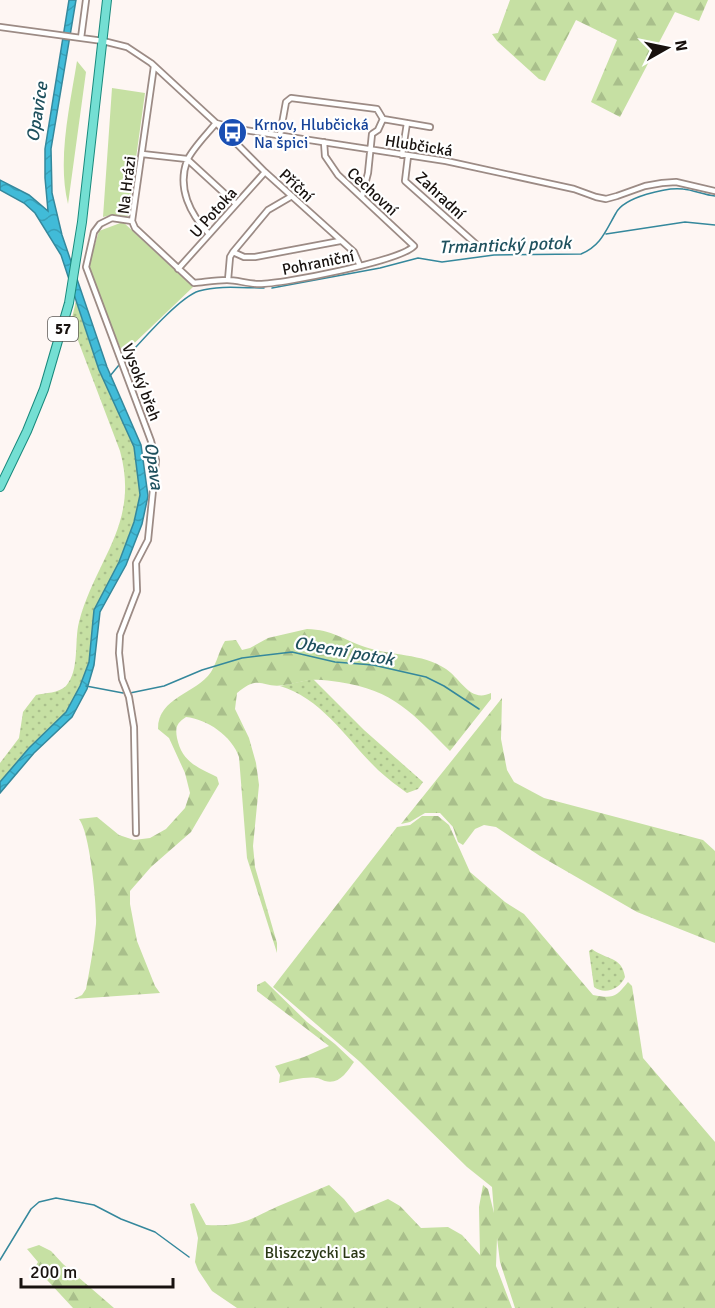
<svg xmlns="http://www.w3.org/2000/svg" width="715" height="1308" font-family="Signika,sans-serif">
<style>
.grass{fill:url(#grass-dots)}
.forest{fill:url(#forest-firs)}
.garden{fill:#c6e0a3}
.water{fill:url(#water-waves);stroke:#35889c;stroke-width:1.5}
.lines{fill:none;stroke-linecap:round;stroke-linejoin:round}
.stream{stroke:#35889c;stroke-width:1.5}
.minor-casing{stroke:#9c8b85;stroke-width:8}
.primary-casing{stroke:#18897c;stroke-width:10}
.minor{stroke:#fff;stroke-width:4.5}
.primary{stroke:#74dfd3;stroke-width:8}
.labels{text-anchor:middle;stroke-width:4.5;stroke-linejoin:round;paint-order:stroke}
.shield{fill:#fff;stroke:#5d5957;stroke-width:1.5}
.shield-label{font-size:15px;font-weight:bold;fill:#18120f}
.transit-label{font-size:16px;fill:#164399;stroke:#fff;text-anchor:start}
.street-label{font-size:16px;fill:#18120f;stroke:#fff}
.park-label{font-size:16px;fill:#2a3715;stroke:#fff}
.water-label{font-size:18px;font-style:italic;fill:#1f515e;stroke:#fff}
</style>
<defs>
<pattern id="grass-dots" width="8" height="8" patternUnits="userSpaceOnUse" patternTransform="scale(1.5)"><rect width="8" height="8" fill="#c6e0a3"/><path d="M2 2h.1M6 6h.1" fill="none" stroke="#a9bf8b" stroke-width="1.8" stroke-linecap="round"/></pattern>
<pattern id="forest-firs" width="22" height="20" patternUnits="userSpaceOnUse" patternTransform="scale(1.5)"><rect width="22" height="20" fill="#c6e0a3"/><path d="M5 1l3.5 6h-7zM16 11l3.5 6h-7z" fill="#a9bf8b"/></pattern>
<pattern id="water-waves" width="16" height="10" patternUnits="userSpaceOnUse" patternTransform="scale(1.5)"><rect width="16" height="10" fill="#41bbd8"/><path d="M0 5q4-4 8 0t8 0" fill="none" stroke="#38a0b8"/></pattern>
</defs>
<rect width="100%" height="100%" fill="#fef6f3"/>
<path class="grass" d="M76 301 99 370 134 447 140 495 134 522 119 562 94 610 89 662 80 686 66 712 29 748 0 782V763L19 738 23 712 36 695C45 693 59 693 66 686 80 670 74 641 79 622 96 558 140 524 120 451L71 322Z
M313 679 364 730 423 782 418 789 407 793C397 786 387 778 378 770 348 741 322 698 280 686Z
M592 949C606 960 622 956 625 977 620 989 605 995 594 987L589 951Z"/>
<path class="forest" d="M510 0H708L699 21 675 12 620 117 591 102 617 40 576 20 545 81 539 79 497 41 492 34 498 33Z
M307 629C333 630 342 639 365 647 391 656 422 653 446 669 461 679 470 703 491 693V699L450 751C413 714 394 690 339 682 330 681 320 679 311 680 302 681 293 684 284 685 262 689 261 673 237 693L235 709 249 738 256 763 259 785 253 846 255 867 277 943V953L247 858 239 757C232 736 207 719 186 717 177 723 175 727 177 738 182 762 197 767 217 777L219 784 191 832 151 867 130 891V904L137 941 155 986 160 993 74 999 82 995 86 989C90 968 94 946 96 924 97 906 90 832 79 819L97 817 119 835 134 840 150 838 166 829 185 808 190 793 185 773 169 738 158 729C158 697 196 694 211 672 217 662 219 651 225 641L236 640 242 650 250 648 268 638Z
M502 698 501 739 507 770 514 782 544 798 703 840 715 851V943L637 912 540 856 496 827 484 825 475 829 463 845 458 842 453 827 440 813H425L410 822 401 824Z
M422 816H438L449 825 470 872 505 902 524 914 593 995C613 999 616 997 628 982L632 986 643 1058 715 1142V1308H515L500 1262 497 1238 496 1266 512 1308H237L212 1291 198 1270 195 1262 198 1238 190 1204 194 1203 206 1225C244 1227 249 1219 281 1205 297 1198 313 1192 329 1185L344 1199 355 1213 388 1199 400 1206 421 1228 448 1227 462 1235 480 1255 479 1207 483 1185 488 1189 494 1213 492 1187 467 1167 359 1061 273 987 397 827 410 825Z
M265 981 307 1022 335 1044 354 1062C347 1072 339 1085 325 1081 321 1080 320 1078 316 1078 309 1076 286 1081 279 1083L280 1075 275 1066 304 1057 329 1046 257 991V985Z
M39 1245 51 1251 63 1264 114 1308H73L35 1267 38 1262 27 1249Z"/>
<path class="garden" d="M77 61 86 72 68 204C57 160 70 105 77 61Z
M112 88 145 93 128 216 111 215 103 217Z
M123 222 193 287 123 354 89 272 90 261 99 231Z"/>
<path class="water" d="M69 0H76L51 149 52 193 62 235 107 367 141 445 148 496 142 524 126 565 100 612 94 665 87 689 72 717 34 753 0 793V782L29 748 66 712 80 686 89 662 94 610 119 562 134 522 140 495 134 447 99 370 61 255 35 213 24 203 0 190V180L29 195 48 211 45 178V149Z"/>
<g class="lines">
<path class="stream" d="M606 234 685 222 715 225
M272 288 380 268 418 258 442 262 494 255 581 254C601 246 606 230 616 213 624 197 667 187 683 189 694 190 704 195 715 196
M124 360C139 344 179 297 199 291 219 285 243 288 264 288
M110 376 119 365
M86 686 123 693
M130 693 164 686 202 670 242 658 292 652 335 662 373 665 426 677 444 686 479 709
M0 1260 31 1209 39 1202 56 1198 94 1205 121 1219 155 1232 189 1257"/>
<defs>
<path id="minor" d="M0 27 103 41 127 47 151 63 216 123 238 129 446 161 574 189 596 197 606 199 617 196 645 186 662 183 676 182 715 191
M81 38 86 0
M154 66 132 221 135 228 194 283C205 282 216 280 227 280 237 280 248 284 259 284 283 284 400 261 414 246L338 175 325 156 324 142
M383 119 430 127
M216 123 265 172 354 252 360 266
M280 135 286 102 291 98 377 109 383 119 378 130 372 134 368 173 362 196
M142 154 187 159 236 204
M402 155 407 123
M408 156 405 181 477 245
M132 221 112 218 100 224 94 232 86 267 151 441 156 460 148 540 136 563 137 591 120 635 119 653 122 679 129 697 134 727 136 833
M209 234C190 214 177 188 187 161 191 150 208 133 216 123
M233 252 244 257H255L340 241
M178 269 265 172
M228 280 230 257 233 252 268 210 292 196"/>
<path id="primary" d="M0 487 27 431 44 389 69 303 82 222 107 0"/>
</defs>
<use href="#minor" class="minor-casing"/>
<use href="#primary" class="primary-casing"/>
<use href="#minor" class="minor"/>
<use href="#primary" class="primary"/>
</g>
<defs>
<symbol id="bus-disc" viewBox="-11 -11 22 22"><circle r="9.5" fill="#1a4fb4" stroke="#fff"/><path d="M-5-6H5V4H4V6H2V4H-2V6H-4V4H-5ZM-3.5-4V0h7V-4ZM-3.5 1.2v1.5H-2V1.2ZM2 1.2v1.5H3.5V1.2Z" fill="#fff"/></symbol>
</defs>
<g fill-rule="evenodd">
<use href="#bus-disc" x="216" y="116" width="33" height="33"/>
</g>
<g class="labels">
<rect class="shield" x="48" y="317" width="30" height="24" rx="4.5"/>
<g class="shield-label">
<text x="63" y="334">57</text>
</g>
<g class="transit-label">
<text x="254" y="130">Krnov, Hlubčická<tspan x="254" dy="18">Na špici</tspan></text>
</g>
<g class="street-label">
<text transform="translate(419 145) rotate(9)" y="6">Hlubčická</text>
<text transform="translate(126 185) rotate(-83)" y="6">Na Hrázi</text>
<text transform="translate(297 185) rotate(43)" y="6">Příční</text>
<text transform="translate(373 191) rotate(43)" y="6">Cechovní</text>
<text transform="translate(441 195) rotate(43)" y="6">Zahradní</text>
<text transform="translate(213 212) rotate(-48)" y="6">U Potoka</text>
<text transform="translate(318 262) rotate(-11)" y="6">Pohraniční</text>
<text transform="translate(142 382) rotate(69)" y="6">Vysoký břeh</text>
</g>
<g class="park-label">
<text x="315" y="1258">Bliszczycki Las</text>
</g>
<g class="water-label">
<text transform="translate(37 112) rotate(-81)" y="6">Opavice</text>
<text transform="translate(505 245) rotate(-2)" y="6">Trmantický potok</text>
<text transform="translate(154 466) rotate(82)" y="6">Opava</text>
<text transform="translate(344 651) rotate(10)" y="6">Obecní potok</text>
</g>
</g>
<g transform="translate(667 48) rotate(81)" stroke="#ffffff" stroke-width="4.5" paint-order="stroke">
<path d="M0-4.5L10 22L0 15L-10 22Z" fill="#18120f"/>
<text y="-9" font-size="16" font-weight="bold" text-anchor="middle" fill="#18120f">N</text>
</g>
<path d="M21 1278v9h152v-9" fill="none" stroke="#18120f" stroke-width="3"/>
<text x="30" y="1278" font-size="18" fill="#18120f" stroke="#ffffff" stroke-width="4.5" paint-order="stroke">200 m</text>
</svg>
